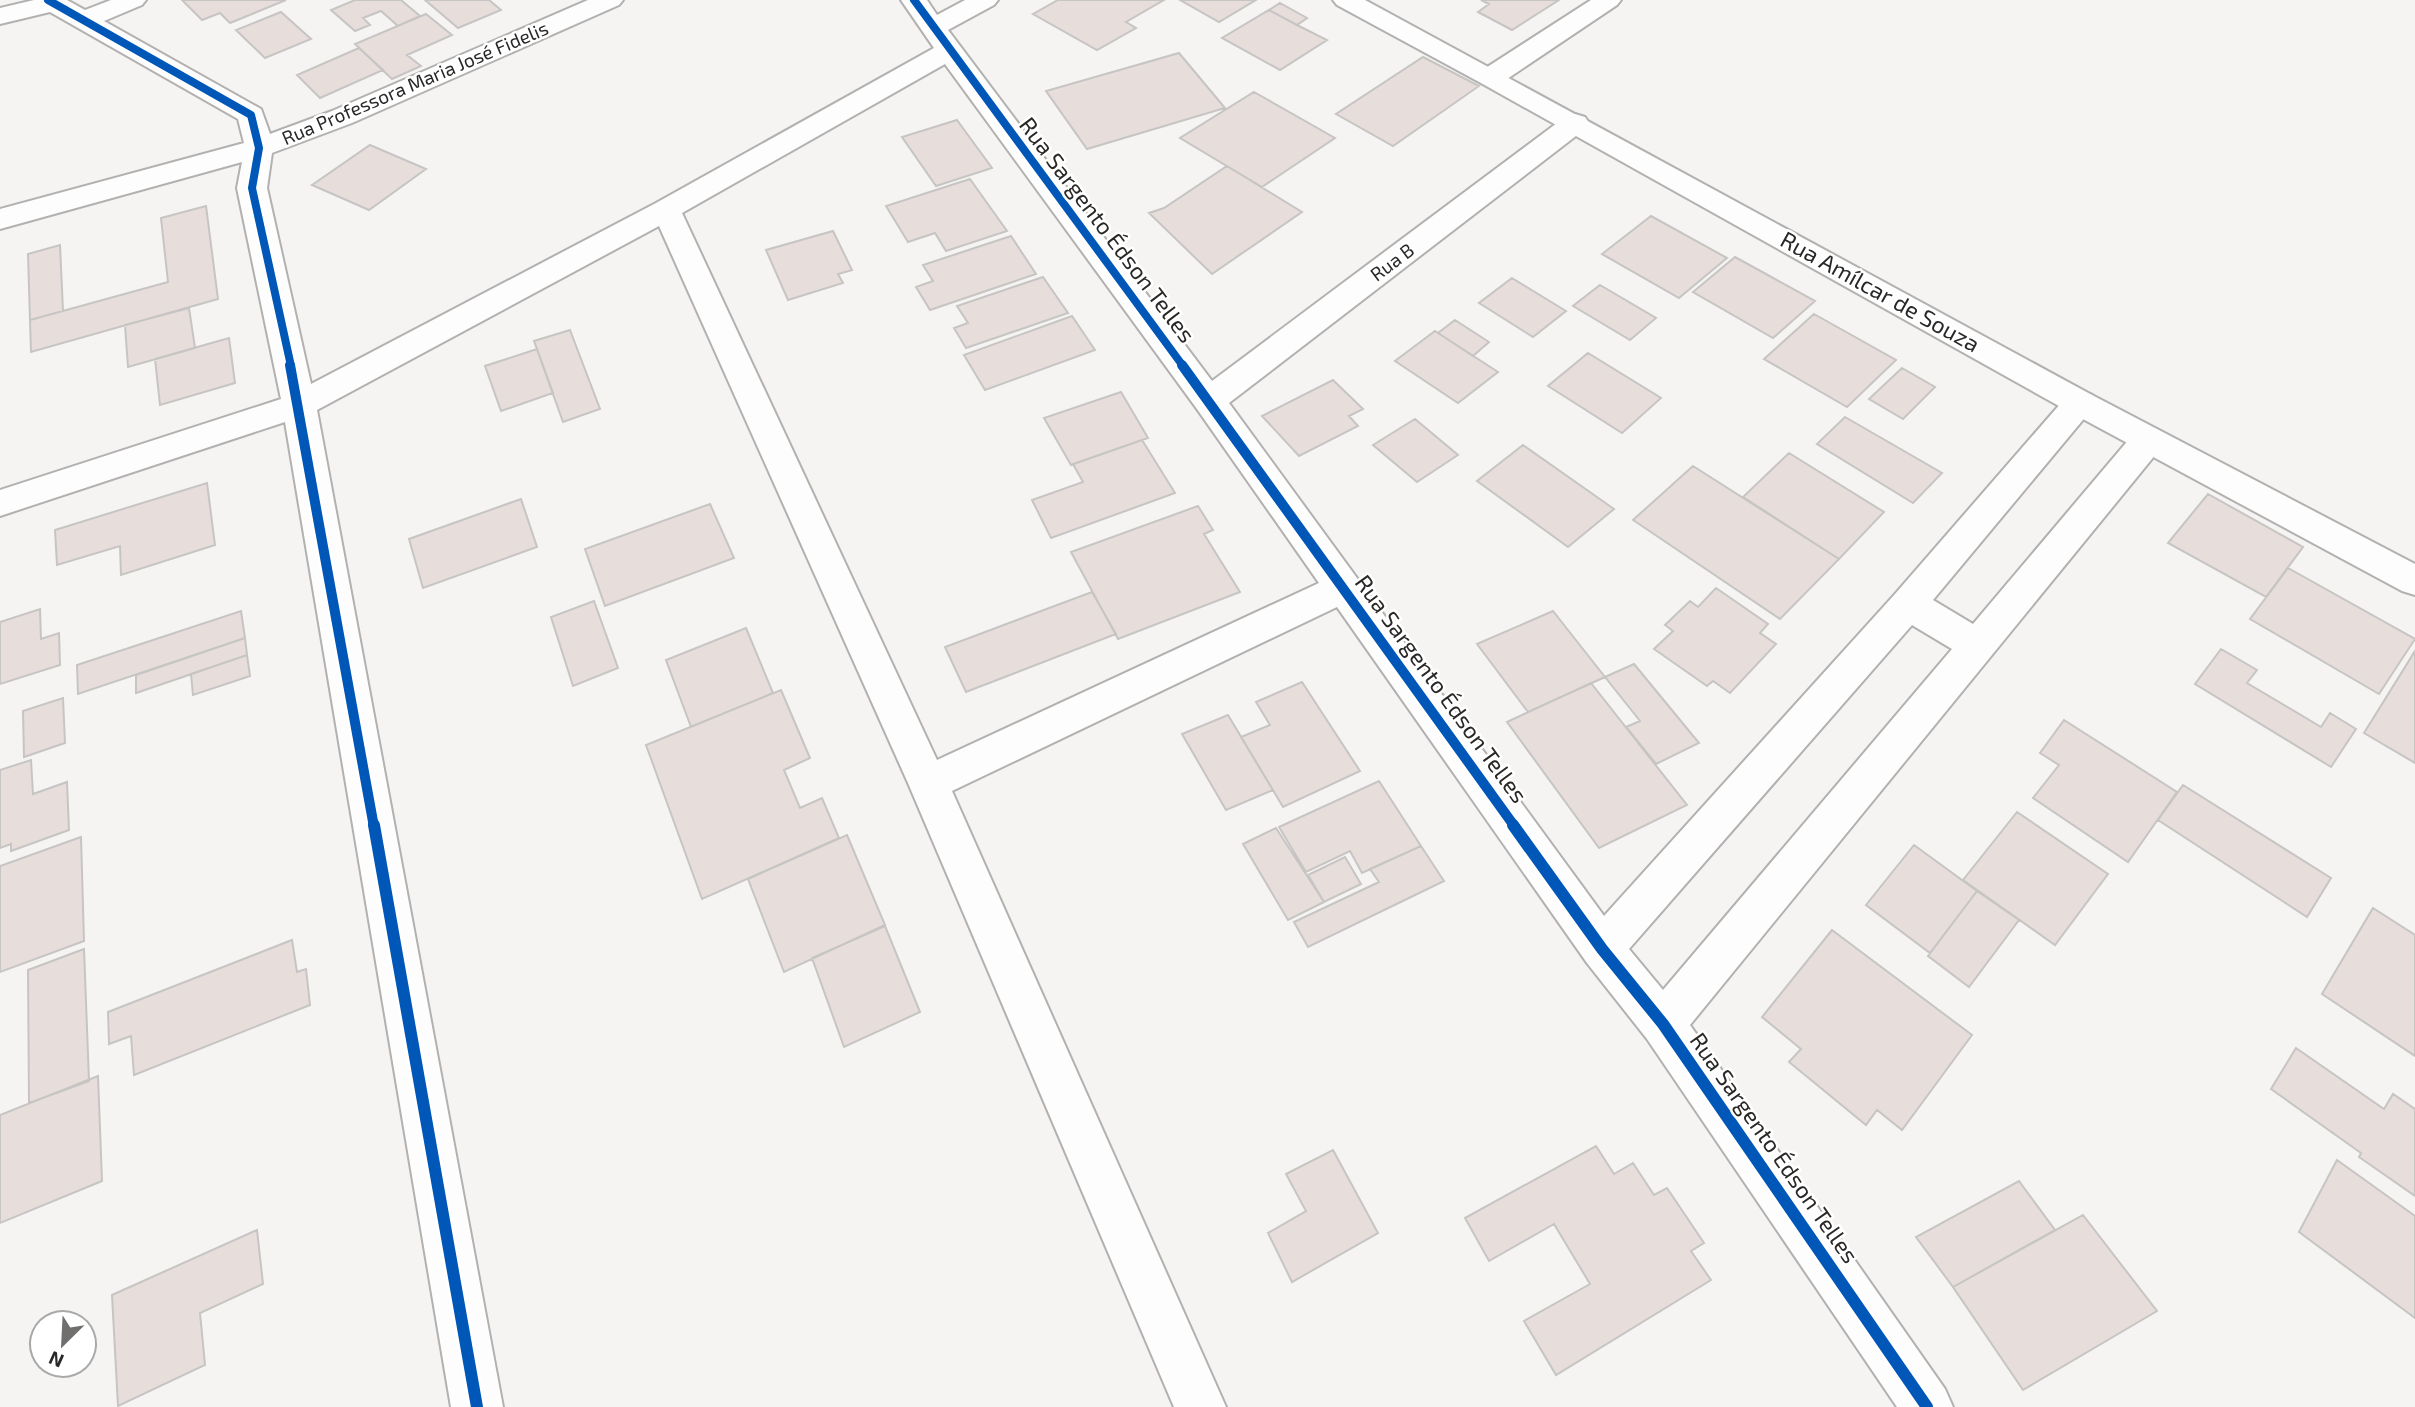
<svg xmlns="http://www.w3.org/2000/svg" width="2415" height="1407" font-family="'Exo 2',sans-serif">
<style>
.building{fill:#e7dddb;stroke:#c6c5c4;stroke-width:2}
.lines{fill:none;stroke-linecap:round;stroke-linejoin:round}
.street-casing{stroke:#b2b1b0;stroke-width:4}
.secondary-casing{stroke:#b2b1b0;stroke-width:4}
.street{fill:#fefdfd;fill-rule:evenodd}
.secondary{fill:#fefdfd;fill-rule:evenodd}
.cycleway-far2-casing{stroke:#fff;stroke-width:11}
.cycleway-far1-casing{stroke:#fff;stroke-width:14}
.cycleway-casing{stroke:#fff;stroke-width:17}
.cycleway-far2{stroke:#0057b8;stroke-width:8}
.cycleway-far1{stroke:#0057b8;stroke-width:10}
.cycleway{stroke:#0057b8;stroke-width:12}
.labels{text-anchor:middle;stroke-width:5;stroke-linejoin:round;paint-order:stroke}
.far-street-label{font-size:19px;fill:#292827;stroke:#fff}
.street-label{font-size:23px;fill:#292827;stroke:#fff}
</style>
<rect width="100%" height="100%" fill="#f6f4f2"/>
<path class="building" d="M182 0H286L230 23 220 13 202 20Z
M355 0H401L420 16 398 26 381 11 363 18 370 25 355 31 331 10Z
M425 0H489L501 10 458 28Z
M1058 0H1164L1126 22 1136 28 1097 50 1033 14Z
M1180 0H1256L1219 22Z
M1481 0H1559L1512 30 1478 12 1489 4Z
M1280 3 1307 18 1297 25 1269 10Z
M1269 10 1297 25 1327 40 1280 70 1222 38Z
M281 12 311 39 265 58 236 30Z
M426 14 452 35 407 55 421 66 392 79 355 44Z
M359 48 383 70 320 98 297 75Z
M1179 53 1225 108 1087 149 1046 91Z
M1423 57 1479 86 1393 146 1336 114Z
M1254 92 1335 138 1262 187 1180 138Z
M957 120 992 168 936 186 902 137Z
M370 145 426 169 369 210 312 185Z
M1227 166 1302 212 1212 274 1149 213 1164 208Z
M970 179 1007 231 946 251 935 233 908 242 886 206Z
M206 206 218 299 31 352 30 320 168 282 161 218Z
M1651 216 1727 258 1679 298 1602 254Z
M833 231 852 270 838 274 843 283 788 300 766 250Z
M1011 236 1036 274 930 310 916 287 933 281 923 265Z
M60 245 63 311 30 320 28 254Z
M1735 257 1815 301 1773 338 1693 292Z
M1043 277 1068 313 966 348 954 328 968 323 957 306Z
M1512 278 1566 311 1533 337 1479 303Z
M1600 285 1656 318 1630 340 1573 306Z
M189 308 195 348 128 367 125 325Z
M1814 314 1896 360 1847 407 1764 359Z
M1072 316 1095 350 985 390 964 355Z
M1455 320 1489 342 1473 356 1438 333Z
M570 330 600 409 563 422 534 341Z
M1435 331 1498 372 1458 403 1395 361Z
M229 338 235 383 160 405 155 359Z
M537 349 553 393 501 411 485 366Z
M1588 353 1661 398 1622 433 1548 386Z
M1902 368 1935 387 1903 419 1869 399Z
M1333 380 1363 409 1349 416 1358 426 1299 456 1262 416Z
M1121 392 1148 438 1071 465 1044 418Z
M1845 417 1942 473 1913 503 1817 444Z
M1415 419 1458 455 1417 482 1373 445Z
M1142 440 1175 493 1051 538 1032 500 1083 482 1073 464Z
M1523 445 1614 509 1568 547 1477 481Z
M1789 453 1884 512 1839 559 1743 497Z
M1693 466 1839 559 1780 619 1633 520Z
M207 483 215 545 121 575 120 546 57 565 55 530Z
M2208 494 2303 547 2266 597 2168 543Z
M521 499 537 547 423 588 409 539Z
M710 504 734 558 605 606 585 549Z
M1198 506 1213 530 1204 534 1240 592 1118 639 1071 552Z
M2288 568 2415 639 2379 694 2250 619Z
M1716 588 1768 624 1760 633 1776 644 1730 693 1713 681 1707 686 1654 649 1673 631 1665 625 1690 601 1698 607Z
M1092 592 1116 634 966 692 945 647Z
M594 601 618 668 573 686 551 617Z
M40 609 41 639 59 633 60 665 0 684V622Z
M241 611 245 638 78 694 77 665Z
M1553 611 1605 677 1528 712 1477 644Z
M746 628 773 693 691 727 666 660Z
M245 638 247 655 136 693V675Z
M2221 649 2257 670 2247 683 2321 727 2330 713 2356 729 2331 767 2195 684Z
M2415 651V763L2364 733Z
M247 655 250 676 193 695 191 674Z
M1634 664 1699 743 1656 764 1626 727 1640 721 1605 677Z
M1302 682 1360 771 1283 807 1241 737 1270 725 1256 702Z
M1591 683 1687 805 1599 848 1507 722Z
M781 690 810 758 784 770 800 808 822 798 839 838 702 899 646 745Z
M63 698 65 743 24 757 23 711Z
M1228 715 1273 790 1226 810 1182 734Z
M2064 720 2177 792 2128 862 2033 798 2059 765 2040 753Z
M31 760 33 794 67 782 69 830 11 851V844L0 848V770Z
M1379 781 1421 846 1362 873 1350 851 1306 872 1279 827Z
M2183 785 2331 878 2307 917 2158 820Z
M2017 812 2108 874 2055 945 1963 880Z
M1276 828 1324 902 1288 920 1243 844Z
M847 835 885 925 784 972 748 879Z
M81 837 84 941 0 972V866Z
M1914 845 1977 891 1930 953 1866 905Z
M1421 846 1444 881 1308 947 1294 922 1379 882 1370 869Z
M1345 857 1361 884 1324 902 1308 875Z
M1977 891 2019 920 1969 987 1928 956Z
M2373 908 2415 935V1056L2322 994Z
M885 926 920 1012 844 1047 812 958Z
M1832 930 1972 1035 1902 1130 1877 1110 1866 1125 1789 1062 1801 1049 1762 1017Z
M292 940 297 972 306 969 310 1005 134 1075 131 1036 109 1044 108 1012Z
M84 949 89 1081 29 1103 28 970Z
M2296 1048 2384 1109 2393 1094 2415 1109V1196L2359 1157 2361 1153 2271 1089Z
M98 1076 102 1181 0 1223V1115Z
M1596 1146 1614 1174 1633 1163 1654 1195 1667 1188 1704 1243 1691 1251 1711 1280 1556 1375 1524 1321 1590 1284 1554 1224 1489 1261 1465 1218Z
M1333 1150 1378 1233 1292 1282 1268 1233 1306 1211 1286 1174Z
M2337 1160 2415 1216V1318L2299 1232Z
M2019 1181 2055 1230 1953 1287 1916 1237Z
M2083 1215 2157 1311 2023 1390 1953 1287Z
M257 1230 263 1284 200 1313 205 1365 118 1406 112 1295Z"/>
<g class="lines">
<defs>
<path id="street" d="M34 0H67L85 10 111 0H146L142 5 104 21 261 109 270 134 332 111 588 0H623L619 5 352 123 272 153 267 188 311 384 656 203 934 48 901 0H927L937 15 965 0H998L994 5 948 30 1212 381 1565 117 1575 114 1585 117 1589 123 1585 129 1229 403 1604 916 1895 594 2068 395 2080 391 2092 395 2097 403 1933 600 1973 624 2136 431 2148 428 2160 431 2165 440 2160 449 1690 1025 1945 1389 1953 1407H1897L1647 1039 1587 963 1337 607 952 791 1226 1407H1174L908 783 659 226 317 410 503 1407H451L285 422 0 516V490L281 399 237 188 242 162 0 229V209L244 143 238 119 50 12 0 24V8ZM945 64 1197 409 1319 583 937 760 682 213ZM1912 625 1952 649 1663 990 1629 949Z
M1591 0H1621L1617 5 1501 83 1491 85 1481 83 1477 77 1481 71Z"/>
<path id="secondary" d="M1333 0H1365L2092 395 2415 564V595L2402 591 2068 411 1481 83 1337 5Z"/>
</defs>
<use href="#street" class="street-casing"/>
<use href="#secondary" class="secondary-casing"/>
<use href="#street" class="street"/>
<use href="#secondary" class="secondary"/>
<defs>
<path id="cycleway-far2" d="M48 0 251 115 259 148 252 188 291 366
M914 0 1183 366"/>
<path id="cycleway-far1" d="M290 365 374 827
M1182 365 1515 827"/>
<path id="cycleway" d="M374 825 477 1407
M1513 825 1602 949 1663 1024 1927 1407"/>
</defs>
<use href="#cycleway-far2" class="cycleway-far2-casing"/>
<use href="#cycleway-far1" class="cycleway-far1-casing"/>
<use href="#cycleway" class="cycleway-casing"/>
<use href="#cycleway-far2" class="cycleway-far2"/>
<use href="#cycleway-far1" class="cycleway-far1"/>
<use href="#cycleway" class="cycleway"/>
</g>
<g class="labels">
<g class="far-street-label">
<text transform="translate(415 83) rotate(-23)" y="7">Rua Professora Maria José Fidelis</text>
<text transform="translate(1392 262) rotate(-37)" y="7">Rua B</text>
</g>
<g class="street-label">
<text transform="translate(1107 230) rotate(53)" y="8">Rua Sargento Édson Telles</text>
<text transform="translate(1880 292) rotate(29)" y="8">Rua Amílcar de Souza</text>
<text transform="translate(1441 689) rotate(54)" y="8">Rua Sargento Édson Telles</text>
<text transform="translate(1774 1148) rotate(55)" y="8">Rua Sargento Édson Telles</text>
</g>
</g>
<g transform="translate(63 1344) rotate(204)"><circle r="33" fill="#ffffff" stroke="#a9a9a9" stroke-width="2"/>
<path d="M0-5L12 26L0 18L-12 26Z" fill="#716f6e"/>
<text y="-10" font-size="19" font-weight="bold" text-anchor="middle" fill="#292827">N</text>
</g>
</svg>
